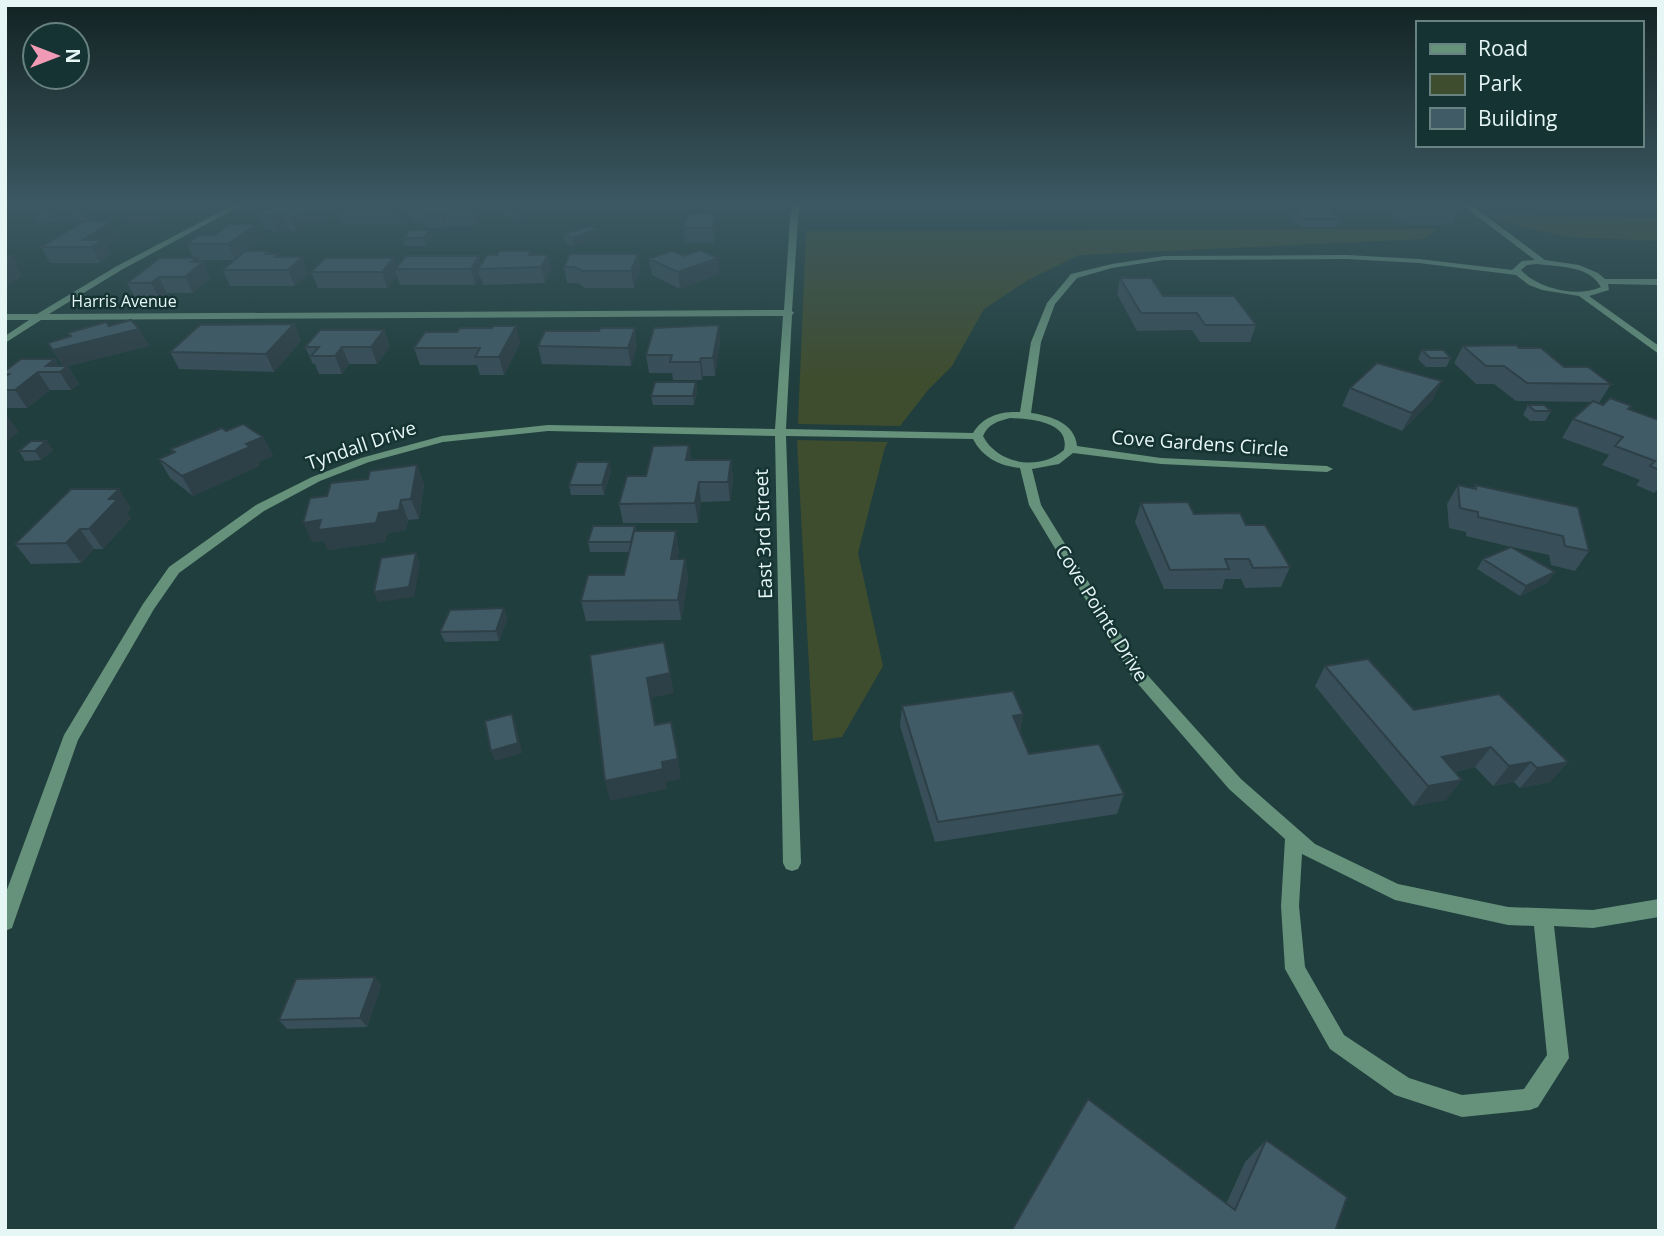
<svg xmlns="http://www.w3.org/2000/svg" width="1664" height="1236" font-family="'Open Sans',sans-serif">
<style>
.green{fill:#3f4d2f}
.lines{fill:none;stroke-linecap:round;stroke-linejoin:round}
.minor{fill:#66927c;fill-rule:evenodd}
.wall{fill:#384e58}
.shaded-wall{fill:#2e4047}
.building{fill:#415b66;stroke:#2e4047;stroke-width:2}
.labels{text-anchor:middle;stroke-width:5;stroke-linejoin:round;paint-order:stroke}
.far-street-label{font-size:16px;fill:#e5f6f5;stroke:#153333}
.street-label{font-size:19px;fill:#e5f6f5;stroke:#153333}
</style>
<rect width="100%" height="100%" fill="#203e3d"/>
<path class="green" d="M1491 215 1659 218V241L1566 237 1499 221Z
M1436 229 1427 239 1079 255 1028 280 984 309 952 366 928 390 900 426 798 424 806 231Z
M797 440 888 442 885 447 858 553 883 666 842 737 813 741Z"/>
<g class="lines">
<path class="minor" d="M235 204H244L123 269 49 314 784 310 791 204H799L792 311 794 313 792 315 786 429 973 433C983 416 1001 411 1020 412L1031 342 1047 303 1071 274 1112 264 1164 256 1347 255 1419 259 1512 270 1522 261 1535 260 1461 204H1470L1545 260 1579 265 1598 273 1605 279H1659V285L1608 284 1609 290 1589 296 1659 346V354L1579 296 1542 290 1529 285 1516 275 1419 263 1347 259 1164 260 1112 268 1077 278 1055 304 1041 342 1031 413C1051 416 1075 423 1077 446L1161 458 1327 466 1333 469 1327 472 1161 464 1073 453 1059 464 1032 469 1041 505 1142 669 1241 779 1315 844 1398 884 1508 907 1593 910 1659 899V917L1593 928 1554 926 1569 1058 1538 1107 1530 1110 1462 1117 1395 1095 1330 1049 1285 969 1281 906 1285 839 1229 789 1132 677 1029 505 1020 468C1000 466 983 458 973 439L786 436 801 863 798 869 792 871 786 869 783 863 775 436 548 431 443 442 369 462 320 481 264 511 179 573 154 609 78 740 14 922 12 928 5 931V895L64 735 143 604 169 567 256 505 312 477 361 458 442 436 548 425 775 429 783 316 41 320 5 343V336L29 320H5V314H37L117 266ZM1537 264C1558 267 1589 265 1601 287 1578 298 1538 289 1521 270L1527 265ZM1010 418C1029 419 1071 421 1064 450 1040 471 998 465 983 436 988 424 998 421 1010 418ZM1302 854 1395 900 1508 925 1534 926 1547 1055 1524 1089 1462 1095 1409 1078 1344 1035 1305 967 1299 906Z"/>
</g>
<path class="wall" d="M35 204H99L104 212 90 221H112L120 236 106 246 111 255 100 263H50L41 247 83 221H75L74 219 57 222 39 221 31 206Z
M278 204H323L326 213 322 215 325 223 296 232 288 230 278 233 263 227 257 212Z
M345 204H409L410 207 481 204 484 216 477 226H448L446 228H428L425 223H413L410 215 402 224H344L339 209Z
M499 204H557L558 206 528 217 517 219 501 213Z
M704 204H751V208L705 211Z
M1071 204H1113V207H1073Z
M1244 204H1277V206H1246Z
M1382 204H1449L1459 210 1452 225H1407L1380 209Z
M1293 209 1339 219 1337 227H1301L1290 217Z
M716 213 717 228 714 243H685L683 228Z
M257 224 264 239 247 251H269L270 254H279L280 257 308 273 295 286H230L223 270 234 260H199L210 279 193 293H167L160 299H136L127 283 193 258 187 244Z
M430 230 432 238 426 246H405L403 238Z
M564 234 599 237 574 246 565 242Z
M638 254 640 270 634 288H585L578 283H567L564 267Z
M532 255H548L551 271 545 283 483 285 480 277 475 285H400L397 276 387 288H318L311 272 394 258 397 267 481 264Z
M684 256 718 258 719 274 680 289 652 275 649 259Z
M1120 278 1163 296 1256 325 1250 342H1200L1192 330 1137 331 1117 294Z
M294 324 301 341 274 372 179 369 170 352Z
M109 326 139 329 149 346 68 366 79 384 71 390H50L27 408H5V371L55 359 59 366H63L48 343Z
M516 326 520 343 504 375H480L477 365H420L414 348 457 332Z
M384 330 390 347 377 364H349L342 374H319L315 364H313L305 347Z
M599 331 637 346 631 366 542 364 538 346Z
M720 342 715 376H703L702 380H673L672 373H649L646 355Z
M1463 346 1519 348 1611 384 1599 403H1597L1629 410 1659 420V488L1654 493 1636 485 1640 480 1602 465 1609 455 1562 438 1573 419 1591 402 1516 401 1494 384H1476L1454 363Z
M1422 350 1451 358 1446 367H1426L1418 359Z
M696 382 697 391 694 405H653L651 396Z
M1350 388 1433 399 1402 431 1342 406Z
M1528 405 1551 411 1545 421H1530L1523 415Z
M226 431 263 437 273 456 258 462 259 466 193 496 170 478 159 459 173 453 171 449Z
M46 441 53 450 41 460 25 461 19 451Z
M689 445 691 460H731L733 479 730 501 701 502 698 523H623L619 504 646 476Z
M417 465 424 485 419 519 408 520 406 530 387 533 385 542 328 550 324 541 312 542 327 496 368 479Z
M611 471 604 495H571L569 485Z
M1458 485 1473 488 1475 485 1589 551 1575 571 1551 565 1549 555 1512 547 1555 572 1548 582 1520 596 1477 569 1483 559 1511 547 1466 536V532L1449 528 1447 504Z
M1141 503 1246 525 1290 567 1281 587 1245 588 1241 579H1225L1222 589H1164L1135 522Z
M131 508 127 513 131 518 103 549H94L81 563 31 564 15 544Z
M635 526 636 531 679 551 677 559H685L688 579 681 620 586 621 581 601 624 575 630 552H590L588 542Z
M504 608 507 619 499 641 445 642 440 632Z
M1325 666 1414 710 1568 762 1550 782 1520 788 1514 782 1493 786 1475 767 1454 772 1446 800 1413 806 1315 686Z
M902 706 1023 714 1020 731 1029 754 1124 794 1117 814 935 842 900 726Z
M375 977 381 986 367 1027 287 1029 279 1020Z
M1088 1099 1226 1204 1245 1162 1266 1140 1335 1231H1012Z"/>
<path class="shaded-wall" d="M67 204H74L67 206 74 219 57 222 49 207Z
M85 204H99L104 212 89 221 81 206Z
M150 204H158L161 210V215H157L158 222 128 227 120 212Z
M307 204H323L326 213 322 215 325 223 296 232 290 217Z
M403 204H409L410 208H408L410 215 402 224 397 209Z
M478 204H481L484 216 477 226 473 211Z
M513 204H557L558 206 528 217 517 219Z
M444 211 448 226 446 228 442 213Z
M716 213 717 228 714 243 713 228Z
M282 214 288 230 278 233 272 217Z
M112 221 120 236 106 246 111 255 100 263 91 247 83 240Z
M257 224 264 239 235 260 228 244Z
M598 229 599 237 574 246 572 238Z
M430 230 432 238 426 246 424 238Z
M638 254 640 270 634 288 631 271Z
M548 255 551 271 545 283 541 267Z
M13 256 18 264 16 265 23 276 5 287V261Z
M479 256 483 268 478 269 480 277 475 285 471 269Z
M302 257 308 273 295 286 288 270Z
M197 258 201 264 203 262 210 279 193 293 185 277 191 262Z
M394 258 397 269H395L397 276 387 288 382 272Z
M718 258 719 274 680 289 678 272Z
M159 277 167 293 160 299 151 283Z
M294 324 301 341 274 372 266 354Z
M719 325 720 342 715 376 713 358Z
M516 326 520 343 504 375 499 357Z
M635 328 637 346 631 366 628 348Z
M139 329 149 346 68 366 79 384 71 390 60 372 46 366 55 359 62 370 64 367 53 350Z
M384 330 390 347 377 364 371 347Z
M342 347 349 364 342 374 335 356Z
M701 358 703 376 702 380 700 362Z
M38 372 50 390 27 408 15 390Z
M1442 381 1433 399 1402 431 1412 413Z
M696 382 697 391 694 405 693 396Z
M6 414 19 432 5 443Z
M263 437 273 456 258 462 259 466 193 496 182 476Z
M46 441 53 450 41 460 35 451Z
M689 445 691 464 686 460Z
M731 460 733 479 730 501 728 482Z
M609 462 611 471 604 495 602 485Z
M417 465 424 485 419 519 411 499Z
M699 482 701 502 698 523 695 503Z
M119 489 131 508 127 513 131 518 103 549 89 529 109 499Z
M401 500 408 520 406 530 387 533 385 542 328 550 324 541 312 542 303 523 379 513Z
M80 529 94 549 81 563 66 543Z
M676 531 679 551 674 579 671 559Z
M416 553 420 563 414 597 378 602 374 592Z
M685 559 688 579 681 620 678 600Z
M1555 572 1548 582 1520 596 1526 586Z
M504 608 507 619 499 641 496 631Z
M670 673 674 693 651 698 659 745 647 678Z
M512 714 516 724 522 753 495 761 491 751Z
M1023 714 1019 734 1013 716Z
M1491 747 1475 767 1427 777 1442 757Z
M678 759 681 779 666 782 662 762Z
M1531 762 1514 782 1493 786 1509 766Z
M1568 762 1550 782 1520 788 1537 768Z
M663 769 667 789 610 801 605 781Z
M1462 780 1446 800 1413 806 1428 786Z
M375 977 381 986 367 1027 360 1018Z"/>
<path class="building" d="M35 204H67L49 207 31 206Z
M71 204H85L81 206H67Z
M120 204H150L151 208 120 212Z
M278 204H309L320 208 290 217 282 214 272 217 257 212Z
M345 204H403L397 209H339Z
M412 204H478L473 211H444L442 213H424L426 211H422L424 208H408Z
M1403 204H1449L1459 210H1414Z
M1293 209H1327L1339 219H1304Z
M688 213H716L713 228H683Z
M84 221H112L83 240H103L91 247H41Z
M229 224H257L228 244H187L199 235H215Z
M589 226 598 229 572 238 564 234Z
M410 230H430L424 238H403Z
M700 250 718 258 678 272 649 259 672 251 684 256Z
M245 251H269L266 254H279L275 257H302L288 270H223Z
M499 251H531L529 255H548L541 267 478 269 487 255H497Z
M570 254H638L631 271H582L575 267H564Z
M5 256H13L6 260H5Z
M406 256H479L471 269H395Z
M160 258H197L191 262H203L185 277H159L151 283H127Z
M325 258H394L382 272H311Z
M5 260H13L5 265Z
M1120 278H1151L1163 296H1234L1256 325H1205L1197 313H1141Z
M131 320 139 329 53 350 48 343 71 336 68 333 106 322 109 326Z
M294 324 266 354 170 352 200 325Z
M719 325 713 358H701L700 362H670L672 355H646L654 328Z
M493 326H516L499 357H475L480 348H414L425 332H457L460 328H492Z
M600 328H635L628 348 538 346 545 331H599Z
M320 330H384L371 347H342L335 356H311L319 347H305Z
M1516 345 1519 348H1541L1564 367H1588L1611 384 1527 383 1504 366H1486L1463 346Z
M1422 350H1443L1451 358H1430Z
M21 359H55L46 366H68L60 372H38L15 390H5V377L9 374H5V371Z
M1377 363 1442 381 1412 413 1350 388Z
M655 382H696L693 396H651Z
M1610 398 1632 406 1628 409 1659 420V470L1650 466 1655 461 1615 446 1623 437 1573 419 1593 401 1603 405Z
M1528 405H1544L1551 411H1535Z
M243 424 263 437 246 444 250 447 182 476 159 459 175 452 171 449 222 428 226 431Z
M31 441H46L35 451H19Z
M689 445 686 460H731L728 482H699L695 503 619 504 627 476H646L653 446Z
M577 462H609L602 485H569Z
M417 465 411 499 401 500 399 510 379 513 376 523 318 530 321 520 303 523 310 498 327 496 331 483 368 479 370 471Z
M1458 485 1476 489 1475 485 1578 507 1589 551 1565 546 1563 536 1478 517V512L1460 508Z
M71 489H119L109 499H118L89 529H80L66 543 15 544Z
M1188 502 1194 514 1240 513 1246 525H1265L1290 567 1253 568 1249 559H1225L1229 569 1170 570 1141 503Z
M593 526H635L631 542H588Z
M634 531H676L671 559H685L678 600 581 601 588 575H624Z
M1511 547 1555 572 1526 586 1483 559Z
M416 553 409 587 374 592 381 558Z
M504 608 496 631 440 632 450 610Z
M664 642 670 673 647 678 655 725 671 722 678 759 662 762 663 769 605 781 590 655Z
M1368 659 1414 710 1499 694 1568 762 1537 768 1531 762 1509 766 1491 747 1442 757 1462 780 1428 786 1325 666Z
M1013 691 1023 714 1013 716 1029 754 1099 744 1124 794 938 822 902 706Z
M512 714 518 743 491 751 485 721Z
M375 977 360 1018 279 1020 296 979Z
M1088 1099 1235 1210 1266 1140 1347 1197 1335 1231H1013L1012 1230Z"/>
<linearGradient id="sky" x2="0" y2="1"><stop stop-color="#122222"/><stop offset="0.54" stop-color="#3c5862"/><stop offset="1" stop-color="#3c5862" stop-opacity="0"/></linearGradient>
<rect width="1664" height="377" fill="url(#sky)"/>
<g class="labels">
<g class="far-street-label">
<text x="124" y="307">Harris Avenue</text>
</g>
<g class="street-label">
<text transform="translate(1200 443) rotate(4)" y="7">Cove Gardens Circle</text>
<text transform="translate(361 445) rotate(-19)" y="7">Tyndall Drive</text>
<text transform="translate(763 534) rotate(-92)" y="7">East 3rd Street</text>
<text transform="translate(1102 613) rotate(58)" y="7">Cove Pointe Drive</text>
</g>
</g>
<rect width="1664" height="1236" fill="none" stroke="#e5f6f5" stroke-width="14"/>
<rect x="1416" y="21" width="228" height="126" fill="#153333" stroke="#688181" stroke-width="2"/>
<rect x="1430" y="44" width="35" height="10" fill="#66927c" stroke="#688181" stroke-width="2"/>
<text x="1478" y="56" font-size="21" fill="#e5f6f5">Road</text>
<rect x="1430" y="74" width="35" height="21" fill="#3f4d2f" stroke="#688181" stroke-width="2"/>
<text x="1478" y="91" font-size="21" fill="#e5f6f5">Park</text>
<rect x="1430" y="108" width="35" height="21" fill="#415b66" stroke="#688181" stroke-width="2"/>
<text x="1478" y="126" font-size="21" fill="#e5f6f5">Building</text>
<g transform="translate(56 56) rotate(90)"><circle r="33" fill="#153333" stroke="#688181" stroke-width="2"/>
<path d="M0-5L12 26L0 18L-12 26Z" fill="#f09ab5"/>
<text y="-10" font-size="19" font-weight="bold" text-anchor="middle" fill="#e5f6f5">N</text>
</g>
</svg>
